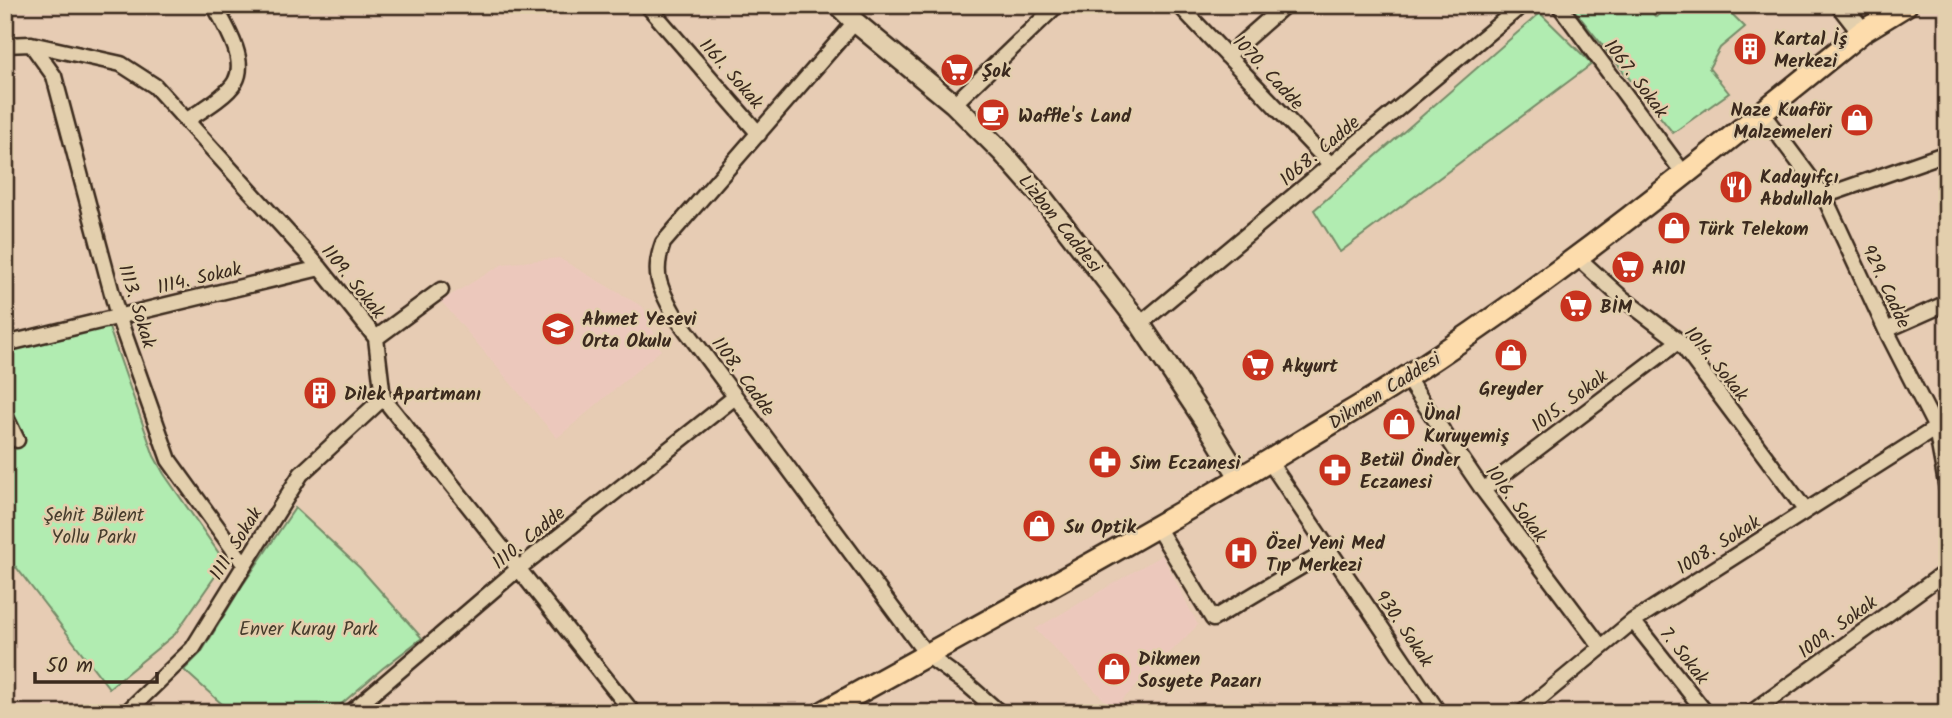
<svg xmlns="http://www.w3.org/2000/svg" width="1952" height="718" font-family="Kalam,sans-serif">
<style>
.built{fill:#ecc8bc}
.green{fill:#b1ecb1;stroke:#768b68;stroke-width:2}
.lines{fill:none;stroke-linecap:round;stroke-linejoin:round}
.minor-casing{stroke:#3b2a1e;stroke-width:19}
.secondary-casing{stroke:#3b2a1e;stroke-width:24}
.primary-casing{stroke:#3b2a1e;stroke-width:26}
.minor{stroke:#e3cfad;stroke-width:14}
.secondary{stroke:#e3cfad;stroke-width:19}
.primary{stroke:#fddcac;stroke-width:21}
.labels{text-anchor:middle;stroke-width:5;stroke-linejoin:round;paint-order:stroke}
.poi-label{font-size:19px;font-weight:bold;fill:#3b2a1e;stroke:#e3cfad;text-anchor:start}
.street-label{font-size:19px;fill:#3b2a1e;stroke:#e3cfad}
.park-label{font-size:19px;fill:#473d2d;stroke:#e3cfad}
</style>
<rect width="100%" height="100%" fill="#e7ccb4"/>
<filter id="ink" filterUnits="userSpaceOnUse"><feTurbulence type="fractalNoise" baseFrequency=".0143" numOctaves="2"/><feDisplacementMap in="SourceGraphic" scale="14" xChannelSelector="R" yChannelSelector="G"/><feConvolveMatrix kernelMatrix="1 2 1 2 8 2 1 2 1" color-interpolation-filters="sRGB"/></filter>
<g filter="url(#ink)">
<path class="built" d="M559 258 643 307 661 350 557 438 441 301 503 264Z
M1162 555 1198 625 1113 709 1035 629Z"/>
<path class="green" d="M1570 5H1645L1656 17 1671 5H1723L1745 27 1720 48 1709 68 1729 93 1673 133Z
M1540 13 1592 64 1340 252 1314 210Z
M108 325 154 456 164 474 225 562 175 634 109 688 16 567 5 572V350Z
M295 508 360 568 422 638 383 668 331 713H232L184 670 201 653 242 586Z"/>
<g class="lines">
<defs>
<path id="minor" d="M647 5 759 134
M1179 5 1331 165
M1559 5 1684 174
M855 22 663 243C652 273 659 287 674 314L927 655 968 685 1000 713
M31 44 54 76 118 316 169 460 244 564
M5 45 31 44 121 64 155 86 320 268 376 338 383 398 633 713
M1227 56 1285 5
M954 104 1057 5
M1762 113 1824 196 1886 330 1936 428 1947 489
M187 120C201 111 227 96 235 82 248 60 225 25 214 5
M1824 196 1947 153
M1578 258 1621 297 1679 341 1806 511
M1140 324 1522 5
M1886 330 1947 303
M376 338 441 290
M5 344 320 268
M1406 377 1483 490 1601 647
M5 415 17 440
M1269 461 1439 713
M1483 490 1679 341
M1157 527 1213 619 1329 550
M1633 621 1706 713
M126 713 193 648 301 474 383 398
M350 713 519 568 735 397
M1204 713V712
M1522 713 1633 621 1936 428 1947 424
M1751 713 1947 571"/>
<path id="secondary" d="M838 5 855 22 954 104 1002 152 1041 196 1140 324 1208 426 1240 478
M1841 5 1862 32"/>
<path id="primary" d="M822 713C985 622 1148 535 1307 438 1341 417 1375 398 1408 376 1567 272 1715 151 1862 32L1906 5"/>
</defs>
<use href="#minor" class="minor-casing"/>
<use href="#secondary" class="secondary-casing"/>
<use href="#primary" class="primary-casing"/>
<use href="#minor" class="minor"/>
<use href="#secondary" class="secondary"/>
<use href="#primary" class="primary"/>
</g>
</g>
<defs>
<symbol id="building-disc" viewBox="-11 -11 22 22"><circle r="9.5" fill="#c8321e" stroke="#e3cfad"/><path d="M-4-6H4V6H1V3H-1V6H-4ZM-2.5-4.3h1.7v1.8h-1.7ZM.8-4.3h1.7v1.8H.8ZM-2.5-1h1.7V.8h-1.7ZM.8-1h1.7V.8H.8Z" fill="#fff"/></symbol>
<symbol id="supermarket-disc" viewBox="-11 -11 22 22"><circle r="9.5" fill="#c8321e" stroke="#e3cfad"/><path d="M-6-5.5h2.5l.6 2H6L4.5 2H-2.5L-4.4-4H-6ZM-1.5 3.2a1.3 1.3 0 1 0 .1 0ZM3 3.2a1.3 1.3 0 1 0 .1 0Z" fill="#fff"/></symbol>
<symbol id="cafe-disc" viewBox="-11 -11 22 22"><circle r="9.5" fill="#c8321e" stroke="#e3cfad"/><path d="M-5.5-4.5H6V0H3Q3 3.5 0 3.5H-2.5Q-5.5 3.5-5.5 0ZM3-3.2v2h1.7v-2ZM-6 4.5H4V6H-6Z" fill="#fff"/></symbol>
<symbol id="shop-disc" viewBox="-11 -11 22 22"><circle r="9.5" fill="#c8321e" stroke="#e3cfad"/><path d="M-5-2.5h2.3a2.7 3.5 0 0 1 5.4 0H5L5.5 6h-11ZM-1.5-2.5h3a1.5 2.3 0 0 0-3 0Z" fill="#fff"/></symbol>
<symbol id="restaurant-disc" viewBox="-11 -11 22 22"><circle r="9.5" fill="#c8321e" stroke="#e3cfad"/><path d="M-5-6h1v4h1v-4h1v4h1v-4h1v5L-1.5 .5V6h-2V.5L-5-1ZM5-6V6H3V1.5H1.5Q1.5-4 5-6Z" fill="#fff"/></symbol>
<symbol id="school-disc" viewBox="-11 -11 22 22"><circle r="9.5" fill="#c8321e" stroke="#e3cfad"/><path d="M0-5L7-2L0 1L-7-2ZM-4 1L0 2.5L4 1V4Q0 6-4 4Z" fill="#fff"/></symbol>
<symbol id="pharmacy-disc" viewBox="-11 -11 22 22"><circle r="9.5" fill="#c8321e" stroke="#e3cfad"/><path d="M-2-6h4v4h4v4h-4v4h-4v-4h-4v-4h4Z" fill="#fff"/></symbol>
<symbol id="hospital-disc" viewBox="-11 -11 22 22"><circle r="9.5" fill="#c8321e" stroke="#e3cfad"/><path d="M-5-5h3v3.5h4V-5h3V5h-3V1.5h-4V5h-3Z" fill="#fff"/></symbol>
</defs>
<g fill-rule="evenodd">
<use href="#building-disc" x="1731" y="30" width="38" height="38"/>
<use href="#supermarket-disc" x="938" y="51" width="38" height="38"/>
<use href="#cafe-disc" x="974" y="96" width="38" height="38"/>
<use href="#shop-disc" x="1838" y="101" width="38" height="38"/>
<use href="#restaurant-disc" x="1717" y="168" width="38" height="38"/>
<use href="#shop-disc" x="1655" y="209" width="38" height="38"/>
<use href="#supermarket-disc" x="1609" y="248" width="38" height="38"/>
<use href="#supermarket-disc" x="1557" y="287" width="38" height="38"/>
<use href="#school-disc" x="539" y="310" width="38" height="38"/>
<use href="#shop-disc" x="1492" y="336" width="38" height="38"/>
<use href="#supermarket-disc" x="1239" y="346" width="38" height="38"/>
<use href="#building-disc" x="301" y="374" width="38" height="38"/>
<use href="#shop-disc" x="1380" y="405" width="38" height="38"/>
<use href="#pharmacy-disc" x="1086" y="443" width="38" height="38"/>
<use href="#pharmacy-disc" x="1316" y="451" width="38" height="38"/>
<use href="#shop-disc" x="1020" y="507" width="38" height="38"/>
<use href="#hospital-disc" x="1222" y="534" width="38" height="38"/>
<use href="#shop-disc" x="1095" y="650" width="38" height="38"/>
</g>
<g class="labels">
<g class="poi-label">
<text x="1774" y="45">Kartal İş<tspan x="1774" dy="22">Merkezi</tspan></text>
<text x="982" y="77">Şok</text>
<text x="1832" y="116" text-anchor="end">Naze Kuaför<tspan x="1832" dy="22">Malzemeleri</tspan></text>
<text x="1018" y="122">Waffle's Land</text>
<text x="1760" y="183">Kadayıfçı<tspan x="1760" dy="22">Abdullah</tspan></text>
<text x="1698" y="235">Türk Telekom</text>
<text x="1652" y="274">A101</text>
<text x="1600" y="313">BİM</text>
<text x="582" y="325">Ahmet Yesevi<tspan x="582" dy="22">Orta Okulu</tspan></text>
<text x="1282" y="372">Akyurt</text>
<text x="1511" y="395" text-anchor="middle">Greyder</text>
<text x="344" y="400">Dilek Apartmanı</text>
<text x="1424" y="420">Ünal<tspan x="1424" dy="22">Kuruyemiş</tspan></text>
<text x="1360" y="466">Betül Önder<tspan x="1360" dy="22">Eczanesi</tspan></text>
<text x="1130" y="469">Sim Eczanesi</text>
<text x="1064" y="533">Su Optik</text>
<text x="1266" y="549">Özel Yeni Med<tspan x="1266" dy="22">Tıp Merkezi</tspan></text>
<text x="1138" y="665">Dikmen<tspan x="1138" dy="22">Sosyete Pazarı</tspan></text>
</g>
<g class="street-label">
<text transform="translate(1269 72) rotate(47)" y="7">1070. Cadde</text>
<text transform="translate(732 73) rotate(49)" y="7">1161. Sokak</text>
<text transform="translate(1637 78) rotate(53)" y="7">1067. Sokak</text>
<text transform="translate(1319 150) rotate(-40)" y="7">1068. Cadde</text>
<text transform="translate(1061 223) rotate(51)" y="7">Lizbon Caddesi</text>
<text transform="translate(199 277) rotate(-13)" y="7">1114. Sokak</text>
<text transform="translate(354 281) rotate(51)" y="7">1109. Sokak</text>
<text transform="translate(1887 286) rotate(65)" y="7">929. Cadde</text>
<text transform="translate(138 306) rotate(73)" y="7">1113. Sokak</text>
<text transform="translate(1717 363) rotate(51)" y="7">1014. Sokak</text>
<text transform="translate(744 376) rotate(54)" y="7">1108. Cadde</text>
<text transform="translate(1384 390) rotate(-32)" y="7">Dikmen Caddesi</text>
<text transform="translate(1569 400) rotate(-37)" y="7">1015. Sokak</text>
<text transform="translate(1517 503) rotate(54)" y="7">1016. Sokak</text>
<text transform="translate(528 537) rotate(-39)" y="7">1110. Cadde</text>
<text transform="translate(235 543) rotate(-58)" y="7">1111. Sokak</text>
<text transform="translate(1718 544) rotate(-32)" y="7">1008. Sokak</text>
<text transform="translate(1837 626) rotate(-36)" y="7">1009. Sokak</text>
<text transform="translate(1405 628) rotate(56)" y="7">930. Sokak</text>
<text transform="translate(1685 655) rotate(52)" y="7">7. Sokak</text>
</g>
<g class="park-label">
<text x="94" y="521">Şehit Bülent<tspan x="94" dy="22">Yollu Parkı</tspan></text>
<text x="308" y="635">Enver Kuray Park</text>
</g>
</g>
<rect width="1952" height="718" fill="none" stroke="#e3cfad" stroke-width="28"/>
<rect x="14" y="14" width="1924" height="690" fill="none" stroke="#3b2a1e" stroke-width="2.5" filter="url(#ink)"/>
<path d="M35 672v10h122v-10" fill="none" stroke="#3b2a1e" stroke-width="3.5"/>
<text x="46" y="672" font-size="21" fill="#3b2a1e" stroke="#e3cfad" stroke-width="5" paint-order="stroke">50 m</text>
</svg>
